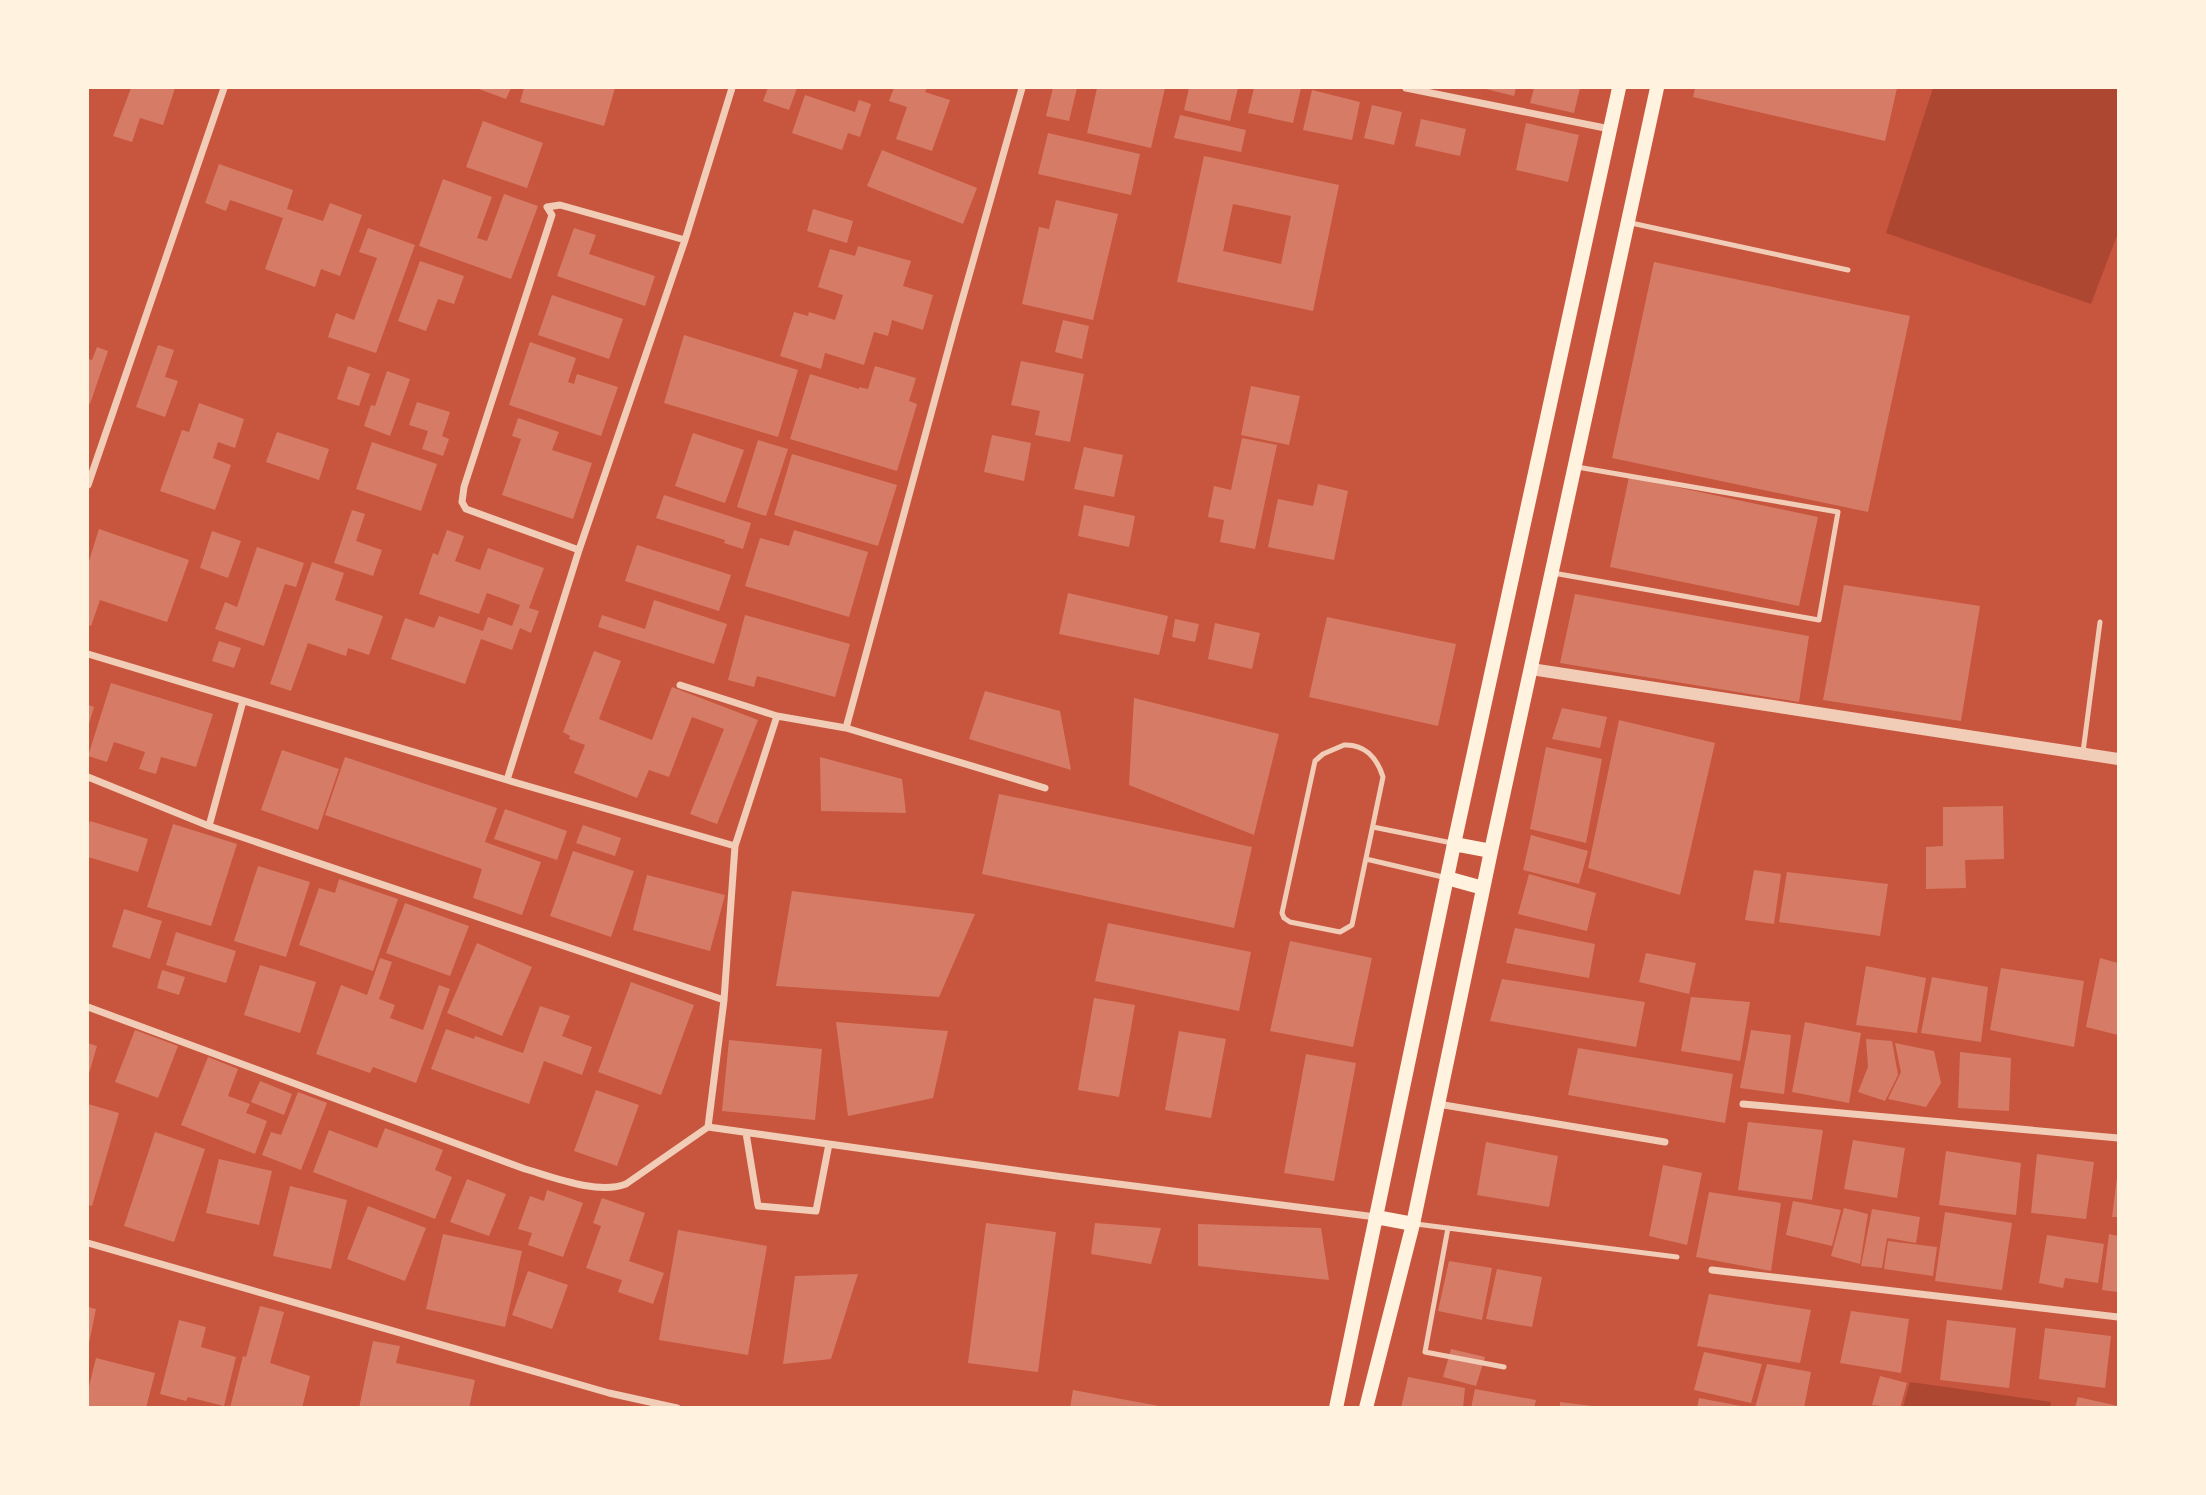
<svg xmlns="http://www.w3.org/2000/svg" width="2206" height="1495" font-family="'IBM Plex Sans',sans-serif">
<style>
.green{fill:#ae4732}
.building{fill:#d67c66;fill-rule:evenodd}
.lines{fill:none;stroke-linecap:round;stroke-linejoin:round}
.service{stroke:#f1ccb7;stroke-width:5}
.minor{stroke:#f1ccb7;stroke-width:7}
.tertiary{stroke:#f1ccb7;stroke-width:12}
.secondary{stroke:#fff3e0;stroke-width:14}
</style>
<rect width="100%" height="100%" fill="#c8553d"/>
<path class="green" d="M1933 88H2118V233L2091 304 1886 233Z
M1910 1382 2051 1402 2050 1408 1903 1407Z"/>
<path class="building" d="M131 88H175L163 125 140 118 132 142 113 136Z
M476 88H511L506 99Z
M524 88H615L604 126 520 102Z
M768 88H797L789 110 763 101Z
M894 88H927L925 92 950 100 932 151 896 139 907 107 889 101Z
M1053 88H1077L1069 121 1046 116Z
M1097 88H1165L1151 148 1087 133Z
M1189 88H1238L1230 121 1184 110Z
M1254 88H1301L1293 123 1248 113Z
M1482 88H1516L1514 96Z
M1534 88H1580L1574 113 1530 103Z
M1695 88H1897L1885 141 1693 97Z
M1312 90 1360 102 1352 140 1303 130Z
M805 95 855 112 859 100 871 104 860 137 848 133 842 150 792 133Z
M1372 105 1402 112 1394 145 1364 138Z
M1180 115 1246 130 1241 152 1174 138Z
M1421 119 1466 129 1460 156 1415 146Z
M483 121 543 143 527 188 466 167Z
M1526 123 1579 135 1568 182 1516 170Z
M1048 133 1140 154 1131 195 1038 174Z
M882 150 977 188 963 224 867 186Z
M1204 156 1339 185 1313 311 1177 282ZM1233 204 1291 216 1281 264 1223 251Z
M219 164 293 190 287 209 323 221 330 203 362 215 340 276 321 269 315 287 265 269 283 218 230 200 226 211 205 203Z
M443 179 492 197 477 238 487 241 504 194 538 206 511 279 419 246Z
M1056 200 1118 214 1093 320 1022 304 1039 227 1049 229Z
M813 209 853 221 847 243 807 231Z
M368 228 415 245 376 353 328 337 336 313 354 320 377 258 359 252Z
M574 228 596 235 589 254 655 276 645 306 557 276Z
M858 246 911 261 903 286 933 295 923 330 892 320 888 336 874 332 864 365 825 353 821 369 780 356 794 312 808 316 809 312 835 320 843 295 818 287 830 249 855 256Z
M420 261 464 276 454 304 438 299 426 331 398 321Z
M1654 262 1910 316 1868 512 1612 458Z
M552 295 623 319 609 359 538 335Z
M1063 320 1089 326 1082 359 1055 352Z
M684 335 798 370 778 437 664 403Z
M530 342 576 358 568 382 574 384 577 374 618 387 601 436 509 405Z
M158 345 174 350 165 377 178 381 165 417 136 407Z
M97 347 108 351 90 404 88 403V359L92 360Z
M1021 361 1084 374 1070 442 1035 435 1040 411 1011 405Z
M348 366 370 374 359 406 337 399Z
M875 366 916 378 909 401 917 404 897 471 790 439 810 374 859 389V387L868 389Z
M387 371 410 379 390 436 364 426 371 405 375 406Z
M1251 386 1300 396 1289 445 1241 435Z
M417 402 450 412 442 436 449 439 443 456 422 449 428 431 409 425Z
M199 403 244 419 235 448 218 442 213 458 231 465 215 510 160 491 182 430 189 432Z
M518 418 559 432 552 450 592 463 573 519 502 495 521 439 512 436Z
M277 432 329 449 319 480 266 462Z
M693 433 744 450 725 503 675 486Z
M992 435 1031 443 1024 481 984 472Z
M1242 438 1277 445 1255 549 1220 542 1224 520 1208 517 1214 486 1231 490Z
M758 440 788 449 766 516 737 507Z
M372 442 437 464 421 511 356 489Z
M1084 447 1123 455 1114 497 1074 489Z
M792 454 897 485 878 546 774 515Z
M1629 477 1818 517 1799 606 1610 567Z
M1318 484 1348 491 1334 560 1268 547 1278 499 1313 506Z
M664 495 751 523 743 549 724 543 725 540 656 518Z
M1084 505 1135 516 1129 547 1078 536Z
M352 510 365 514 356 541 382 550 373 576 334 563Z
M99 529 189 560 167 622 100 600 91 626 88 625V564Z
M447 530 464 536 455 561 480 570 488 548 544 568 529 608 539 611 531 633 520 628 512 650 481 639 465 684 391 659 405 618 434 628 439 616 483 631 488 617 512 626 520 605 487 593 479 614 419 594 433 553 438 555Z
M794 530 868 552 849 617 745 586 760 538 789 546Z
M212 531 241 541 228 578 200 568Z
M637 545 731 575 719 611 625 581Z
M257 547 304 563 296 587 285 584 264 646 215 629 225 602 237 607Z
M312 562 344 573 335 600 383 616 369 655 348 648 346 656 308 643 291 691 270 684Z
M1844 585 1980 606 1961 721 1823 700Z
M1068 593 1168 616 1159 655 1059 634Z
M1575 594 1809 636 1799 702 1560 663Z
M654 600 727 624 714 664 598 627 602 615 645 629Z
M745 615 850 644 835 697 757 676 754 687 728 680Z
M1327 617 1456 644 1438 726 1309 697Z
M1175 619 1199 624 1195 642 1172 637Z
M1215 623 1260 633 1252 669 1208 659Z
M219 641 241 648 234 668 212 661Z
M594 651 621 661 599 719 652 740 672 687 758 720 717 824 690 814 724 729 692 717 669 777 649 770 637 798 574 773 585 745 569 739 570 736 563 732Z
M111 683 213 714 196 767 161 757 156 774 139 769 145 752 114 742 107 762 88 756Z
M985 691 1060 711 1071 770 969 739Z
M1134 698 1279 734 1254 835 1129 785Z
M88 705 94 707 88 727Z
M1562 708 1607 717 1600 748 1552 739Z
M1619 720 1715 743 1680 895 1588 868Z
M1546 747 1602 759 1586 843 1530 829Z
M282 750 339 769 318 830 261 810Z
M345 757 497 808 485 842 541 862 522 915 473 898 482 869 325 815Z
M820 757 902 779 906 813 821 811Z
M999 794 1252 847 1234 928 982 874Z
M2003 806 2004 859 1965 860 1966 888 1926 889V847L1943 846V807Z
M505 809 567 831 557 860 494 839Z
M90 821 148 839 138 872 88 857V828Z
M173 824 237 844 211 926 147 907Z
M583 825 621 838 615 856 576 843Z
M1531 835 1588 851 1579 884 1523 870Z
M573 851 634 871 611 937 550 916Z
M258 866 310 882 286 957 234 941Z
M1754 870 1781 874 1774 924 1745 920Z
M1787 872 1888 884 1880 936 1779 922Z
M1529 874 1596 893 1587 931 1518 914Z
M647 875 725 895 710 951 633 930Z
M339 879 398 899 373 971 299 945 319 888 335 893Z
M792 891 975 914 939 997 776 986Z
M405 903 469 926 450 976 386 953Z
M124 909 162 921 150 959 112 947Z
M1108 923 1251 952 1239 1011 1095 981Z
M1515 928 1595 944 1589 978 1506 963Z
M176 932 236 951 226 983 166 965Z
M1290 941 1372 958 1353 1047 1270 1031Z
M477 943 532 967 502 1036 447 1013Z
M1646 953 1696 963 1689 994 1639 982Z
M380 958 392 962 379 999 395 1005 390 1018 423 1030 439 985 450 989 416 1083 373 1067 370 1073 316 1054 341 985 367 995Z
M2100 958 2118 963V1035L2086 1027Z
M260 965 316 982 300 1033 244 1015Z
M1866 966 1926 978 1917 1033 1856 1025Z
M2001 968 2084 981 2074 1047 1990 1030Z
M162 970 185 977 179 995 157 988Z
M1932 977 1988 987 1981 1042 1921 1033Z
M1502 979 1645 1002 1636 1047 1490 1021Z
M631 982 694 1005 661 1095 598 1072Z
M1691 997 1750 1002 1740 1061 1681 1051Z
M1094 998 1135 1005 1119 1097 1078 1090Z
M540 1006 570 1016 562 1036 592 1047 582 1075 544 1061 529 1104 431 1069 446 1029 474 1039 475 1036 523 1053Z
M836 1022 948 1031 933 1098 848 1116Z
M1805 1022 1861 1033 1849 1103 1792 1092Z
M135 1030 178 1046 158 1098 115 1082Z
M1751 1030 1791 1035 1784 1094 1740 1088Z
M1179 1031 1226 1039 1211 1118 1165 1110Z
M1866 1039 1892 1041 1898 1075 1885 1101 1858 1092 1868 1067Z
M729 1040 822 1049 815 1120 722 1111Z
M88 1043 97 1046 88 1077Z
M1895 1043 1934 1051 1941 1083 1926 1107 1888 1099 1901 1072Z
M1578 1048 1733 1074 1725 1123 1568 1095Z
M1960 1052 2011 1058 2009 1111 1958 1108Z
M1306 1054 1356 1063 1334 1181 1284 1173Z
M208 1057 238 1069 228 1096 250 1104 246 1113 267 1121 255 1154 181 1125Z
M260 1081 292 1094 284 1115 251 1102Z
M596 1090 639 1105 617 1166 574 1151Z
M298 1092 327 1103 301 1170 262 1155 271 1132 281 1135Z
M88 1104 119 1113 92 1206 88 1205Z
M1748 1122 1823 1130 1812 1200 1738 1190Z
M385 1128 443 1150 435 1170 452 1177 435 1219 313 1172 329 1130 377 1148Z
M155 1132 205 1149 174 1242 124 1226Z
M1853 1140 1905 1148 1897 1198 1844 1189Z
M1486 1142 1558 1156 1549 1207 1477 1195Z
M1946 1151 2021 1163 2016 1215 1939 1205Z
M2037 1154 2094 1162 2086 1219 2031 1213Z
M219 1159 272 1171 259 1225 206 1213Z
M1663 1165 1702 1173 1687 1245 1649 1236Z
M2117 1177H2118V1217H2112Z
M467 1179 506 1194 489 1236 450 1222Z
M290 1186 347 1200 331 1269 273 1256Z
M547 1190 583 1203 563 1257 528 1245 532 1233 518 1229 530 1196 544 1201Z
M1709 1192 1781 1203 1771 1271 1696 1257Z
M602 1198 645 1213 629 1261 664 1273 653 1304 618 1292 622 1280 586 1268 601 1226 593 1223Z
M1793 1201 1841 1210 1832 1246 1786 1235Z
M368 1206 426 1228 405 1281 347 1259Z
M1844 1208 1868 1214 1860 1264 1831 1256Z
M1872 1209 1920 1217 1916 1243 1887 1238 1882 1268 1861 1266Z
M1945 1212 2012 1223 2002 1290 1935 1281Z
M986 1223 1056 1232 1038 1372 968 1363Z
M1095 1223 1161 1228 1151 1264 1091 1254Z
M1198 1224 1321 1228 1329 1280 1198 1266Z
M678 1230 767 1246 748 1355 659 1340Z
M443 1234 522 1251 505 1327 426 1309Z
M2109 1234 2118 1236V1292L2102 1290Z
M2047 1235 2104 1244 2098 1283 2065 1278 2063 1288 2039 1283Z
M1888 1241 1937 1247 1933 1276 1884 1269Z
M1449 1261 1492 1268 1482 1320 1438 1311Z
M1497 1269 1542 1277 1532 1327 1486 1319Z
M528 1271 568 1285 552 1329 512 1315Z
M858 1274 831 1359 783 1364 795 1276Z
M1709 1294 1811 1310 1800 1363 1697 1346Z
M260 1306 284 1312 270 1363 310 1376 302 1408H230L243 1356 246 1357Z
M88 1307 96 1309 89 1343H88Z
M1851 1311 1909 1319 1901 1373 1840 1363Z
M179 1320 206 1327 201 1347 236 1357 224 1406 188 1397 186 1401 160 1394Z
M1947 1320 2016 1328 2009 1388 1940 1380Z
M2045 1328 2111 1336 2105 1388 2039 1379Z
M373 1341 400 1346 396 1363 475 1380 469 1408H359Z
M1451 1349 1485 1357 1476 1386 1443 1377Z
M1704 1352 1762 1364 1751 1403 1694 1390Z
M96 1358 155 1373 146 1408H88V1390Z
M1767 1364 1811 1372 1804 1408H1755Z
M1880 1376 1907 1383 1900 1408 1872 1405Z
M1408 1377 1465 1388 1463 1408H1401Z
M1475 1389 1536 1400 1534 1408H1471Z
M1073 1390 1159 1406 1158 1408H1070Z
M2078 1397 2118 1406V1408H2075Z
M1699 1398 1741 1406 1740 1408H1697Z
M1560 1402 1593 1406V1408H1560Z"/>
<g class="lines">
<path class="service" d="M1631 223 1848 270
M1553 573 1819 620 1838 512 1577 467
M1344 745C1364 744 1377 757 1383 777L1352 925 1340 932 1290 922 1284 918 1282 913 1315 761 1323 754Z
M2083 752 2100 622
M1373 827 1452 843
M1366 859 1447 878
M1416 1224 1677 1257
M1448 1228 1425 1352 1504 1367"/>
<path class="minor" d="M1406 88 1610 129
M88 485 224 88
M579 550 466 509 462 502 464 487 552 215 547 207 560 205 685 240
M88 654 507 780 735 846
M680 685 777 716
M846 728 1045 788
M88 777 209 826 724 1000
M507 780 579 550 685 240 732 88
M209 826 243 701
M88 1007 525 1169C553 1177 598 1195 626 1184L708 1127
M1438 1104 1665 1142
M1743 1104 2118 1138
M708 1127 724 1000 735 846 777 716 846 728 955 325 1022 88
M708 1127 1056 1176 1376 1217
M746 1133 758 1206 816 1211 829 1144
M88 1243 609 1393 677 1408
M1712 1270 2118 1317"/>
<path class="tertiary" d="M1531 669 2118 759"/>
<path class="secondary" d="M1454 844 1491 851
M1447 878 1483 888
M1376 1217 1413 1224
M1336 1408 1454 844 1619 88
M1366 1408 1413 1224 1491 851 1657 88"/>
</g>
<rect width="2206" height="1495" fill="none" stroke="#fff3e0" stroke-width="178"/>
</svg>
